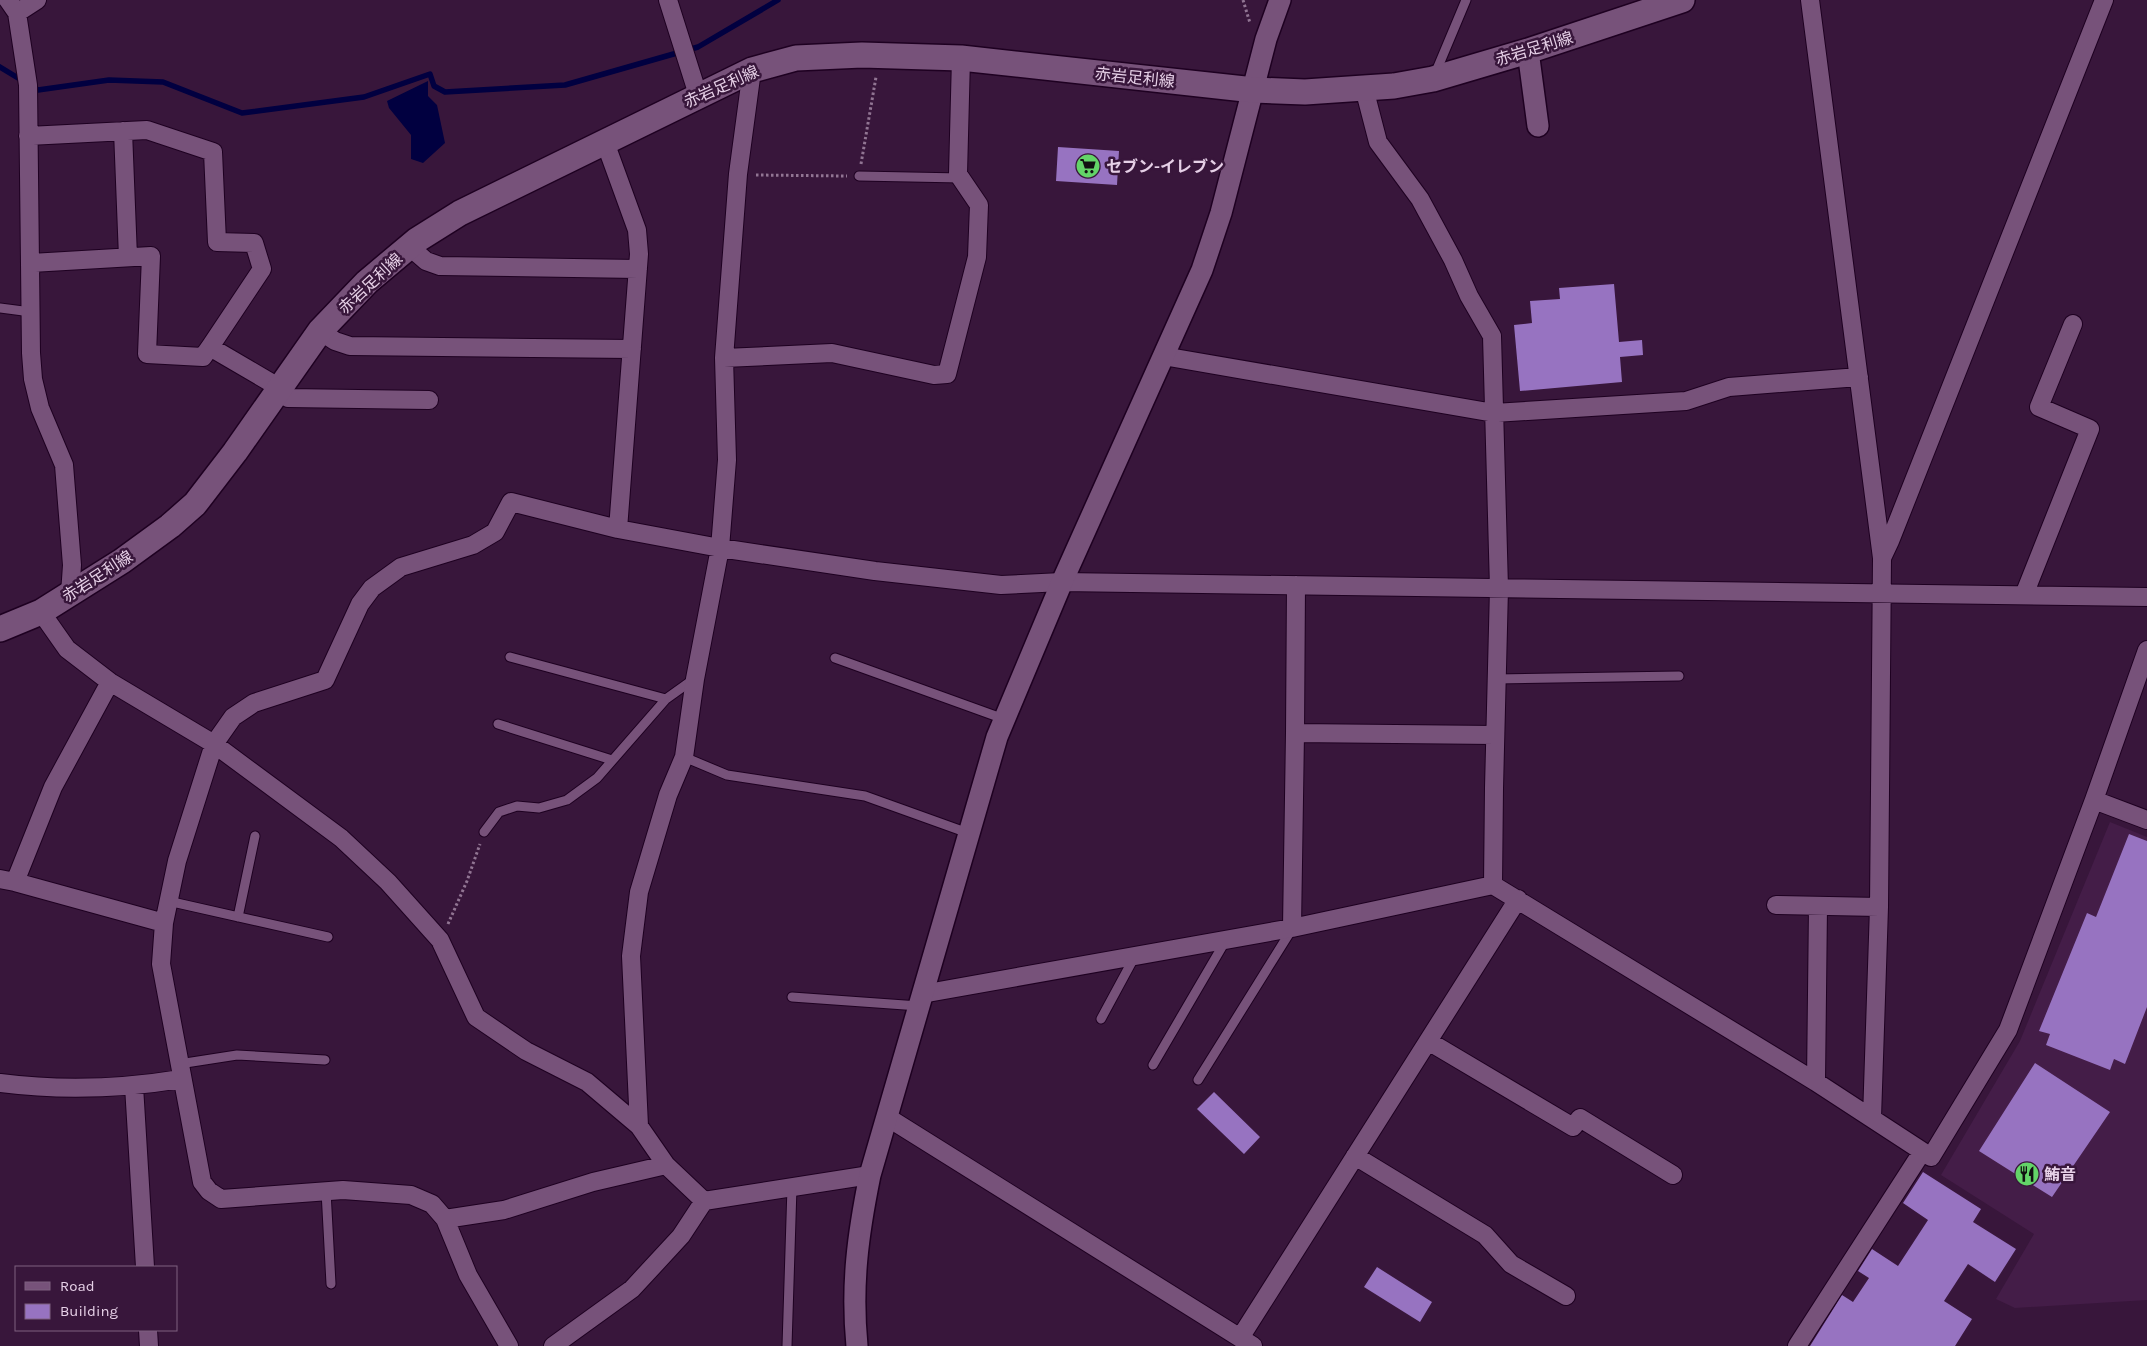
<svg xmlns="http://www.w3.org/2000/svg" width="2147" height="1346" font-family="Karla,'Noto Sans JP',sans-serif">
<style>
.built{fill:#441d48}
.water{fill:#010040}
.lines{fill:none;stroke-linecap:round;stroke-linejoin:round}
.stream{stroke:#010040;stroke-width:5.5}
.building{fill:#9773c1}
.service-casing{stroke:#1e0021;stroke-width:11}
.minor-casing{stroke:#1e0021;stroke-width:20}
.tertiary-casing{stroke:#1e0021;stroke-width:24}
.secondary-casing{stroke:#1e0021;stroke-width:28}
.path{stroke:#917593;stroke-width:3;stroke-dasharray:2.5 2.5;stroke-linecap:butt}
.service{stroke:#77527a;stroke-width:9}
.minor{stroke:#77527a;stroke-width:18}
.tertiary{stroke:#77527a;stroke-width:21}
.secondary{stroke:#77527a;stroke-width:25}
.labels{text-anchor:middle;stroke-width:5;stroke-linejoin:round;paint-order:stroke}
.street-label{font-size:16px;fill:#e6d0e7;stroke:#38163b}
.poi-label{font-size:16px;font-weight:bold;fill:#e6d0e7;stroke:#38163b;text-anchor:start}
</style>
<rect width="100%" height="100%" fill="#38163b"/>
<path class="built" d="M2110 822 2147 837V1300L2015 1308 1996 1299 2034 1234 1941 1175 2020 1041Z"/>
<path class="water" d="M428 81V96L437 105 445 143 423 163 411 159V135L389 108 387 101Z"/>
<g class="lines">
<path class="stream" d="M0 67 23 81
M31 86 38 90 109 80 163 82 242 113 364 97 430 74 434 86 445 92 565 85 698 47 778 0"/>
</g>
<path class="building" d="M1058 147 1119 151 1117 185 1056 181Z
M1614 284 1619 342 1642 340 1643 355 1620 357 1622 382 1520 391 1514 325 1532 323 1530 301 1560 299 1559 288Z
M2129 834 2147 841V1007L2125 1064 2114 1059 2110 1070 2046 1045 2050 1034 2039 1031 2087 913 2096 917Z
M2035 1063 2110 1112 2052 1197 1979 1151Z
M1214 1092 1260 1137 1244 1154 1197 1109Z
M1923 1172 1981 1209 1973 1222 2016 1249 1995 1282 1968 1264 1944 1301 1972 1319 1955 1346H1810L1842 1295 1853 1302 1869 1278 1858 1271 1872 1249 1898 1266 1928 1220 1903 1203Z
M1377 1267 1432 1302 1420 1322 1364 1287Z"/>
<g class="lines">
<defs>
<path id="service" d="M1435 74 1466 0
M859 176 961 178
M0 308 31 312
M510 657 666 699
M835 658 1004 719
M1496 679 1679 676
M498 724 612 760
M684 757 727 775 865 796 968 833
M484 832 499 812 517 806 539 808 567 800 597 778 666 699 694 679
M168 901 328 937
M238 917 255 836
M792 997 919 1006
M1101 1019 1135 956
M179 1064 237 1055 325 1060
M1153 1065 1226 940
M1198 1080 1292 929
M326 1191 331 1284
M787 1346 792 1187"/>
<path id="minor" d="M8 0 17 13 28 85 31 353 33 379 40 408 64 465 72 565 70 594
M668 0 698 95
M1810 0 1882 558 1879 907 1872 1118
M17 13 37 0
M1364 88 1378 142 1420 199 1453 260 1469 296 1492 336 1499 588 1494 788 1493 885
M123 131 128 257
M28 136 147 130 213 152 217 242 254 243 262 269 210 347
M605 142 637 230 639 254 618 529
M410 247 426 261 440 266 638 269
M31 263 151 256 147 354 203 357 210 347 280 388 288 398 429 400
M320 331 335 341 350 346 632 349
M1163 356 1494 413 1686 401 1729 387 1859 377
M724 358 832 353 934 375 947 374 977 257 979 205 958 174 961 58
M1882 558 1890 541 2104 0
M2024 595 2090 429 2039 407 2073 324
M41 612 67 649 110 682 214 744 341 838 388 882 440 940 476 1017 526 1051 587 1082 639 1126 666 1165 704 1201 870 1175
M1295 733 1296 585
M2094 800 2147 820
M0 879 15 882 53 787 110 682
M15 882 164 923
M1776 905 1879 907
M1292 928 1295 733 1495 735
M922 994 1292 928 1493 885 1816 1082 1931 1157 2008 1030 2094 800 2147 650
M1428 1041 1573 1127 1580 1118 1673 1175
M1816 1082 1818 906
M0 1083C62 1091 120 1089 181 1079
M134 1086 145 1267
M887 1117 1253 1346
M639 1126 631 956 639 892 668 795 684 757 695 679 720 548 727 460 724 358 738 174 752 70
M1355 1156 1485 1235 1511 1264 1566 1296
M445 1219 504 1210 593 1182 666 1165
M148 1330 149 1346
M1240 1338 1518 899
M509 1346 468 1275 445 1219 432 1204 411 1195 343 1190 221 1199 209 1191 202 1182 161 964 164 923 177 861 214 744 233 717 254 703 325 680 360 604 372 588 401 567 473 545 495 532 511 502 618 529 720 548 875 571 1001 585 1062 582 2147 597
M553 1346 632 1289 681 1236 704 1201
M1797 1346 1922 1152"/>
<path id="tertiary" d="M1528 51 1538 126
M857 1346C851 1285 858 1234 870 1175L997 737 1062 582 1202 270 1221 213 1266 39 1280 0"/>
<path id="secondary" d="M0 629 41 612 122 561 170 526 195 504 235 452 320 331 367 282 417 240 460 213 752 70 796 58 862 55 961 58 1254 90 1305 92 1364 88 1394 86 1433 79 1528 51 1682 0"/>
</defs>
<use href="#service" class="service-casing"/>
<use href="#minor" class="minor-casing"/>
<use href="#tertiary" class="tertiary-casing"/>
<use href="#secondary" class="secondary-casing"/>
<path class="path" d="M1243 0 1250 23
M861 164 876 77
M756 175 847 176
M448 924 467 881 480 844"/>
<use href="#service" class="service"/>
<use href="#minor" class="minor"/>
<use href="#tertiary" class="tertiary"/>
<use href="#secondary" class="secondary"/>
</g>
<defs>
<symbol id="supermarket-disc" viewBox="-11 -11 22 22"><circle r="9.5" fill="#63d468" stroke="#38163b"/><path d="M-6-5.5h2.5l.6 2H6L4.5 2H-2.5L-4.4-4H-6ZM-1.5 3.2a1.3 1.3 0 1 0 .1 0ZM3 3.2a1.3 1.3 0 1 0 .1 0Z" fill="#111"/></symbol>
<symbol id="restaurant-disc" viewBox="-11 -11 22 22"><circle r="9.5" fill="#63d468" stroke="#38163b"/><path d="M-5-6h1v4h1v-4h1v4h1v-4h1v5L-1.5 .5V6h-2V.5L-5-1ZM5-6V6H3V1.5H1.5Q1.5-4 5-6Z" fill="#111"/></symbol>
</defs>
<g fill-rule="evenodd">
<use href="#supermarket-disc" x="1074" y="152" width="28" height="28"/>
<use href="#restaurant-disc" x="2013" y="1160" width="28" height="28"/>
</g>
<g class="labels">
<g class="street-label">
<text transform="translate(1534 48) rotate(-17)" y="6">赤岩足利線</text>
<text transform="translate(1135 77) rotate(6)" y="6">赤岩足利線</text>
<text transform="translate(721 86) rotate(-24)" y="6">赤岩足利線</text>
<text transform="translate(370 283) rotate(-43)" y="6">赤岩足利線</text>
<text transform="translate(97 576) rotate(-33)" y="6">赤岩足利線</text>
</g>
<g class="poi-label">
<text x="1106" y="172">セブン-イレブン</text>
<text x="2044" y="1180">鮪音</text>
</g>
</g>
<rect x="15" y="1266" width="162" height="65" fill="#38163b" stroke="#7e6080"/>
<rect x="25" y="1282" width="25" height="8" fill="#77527a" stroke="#7e6080"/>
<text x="60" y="1291" font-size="15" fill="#e6d0e7">Road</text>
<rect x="25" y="1304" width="25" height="15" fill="#9773c1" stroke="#7e6080"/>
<text x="60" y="1316" font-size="15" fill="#e6d0e7">Building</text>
</svg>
